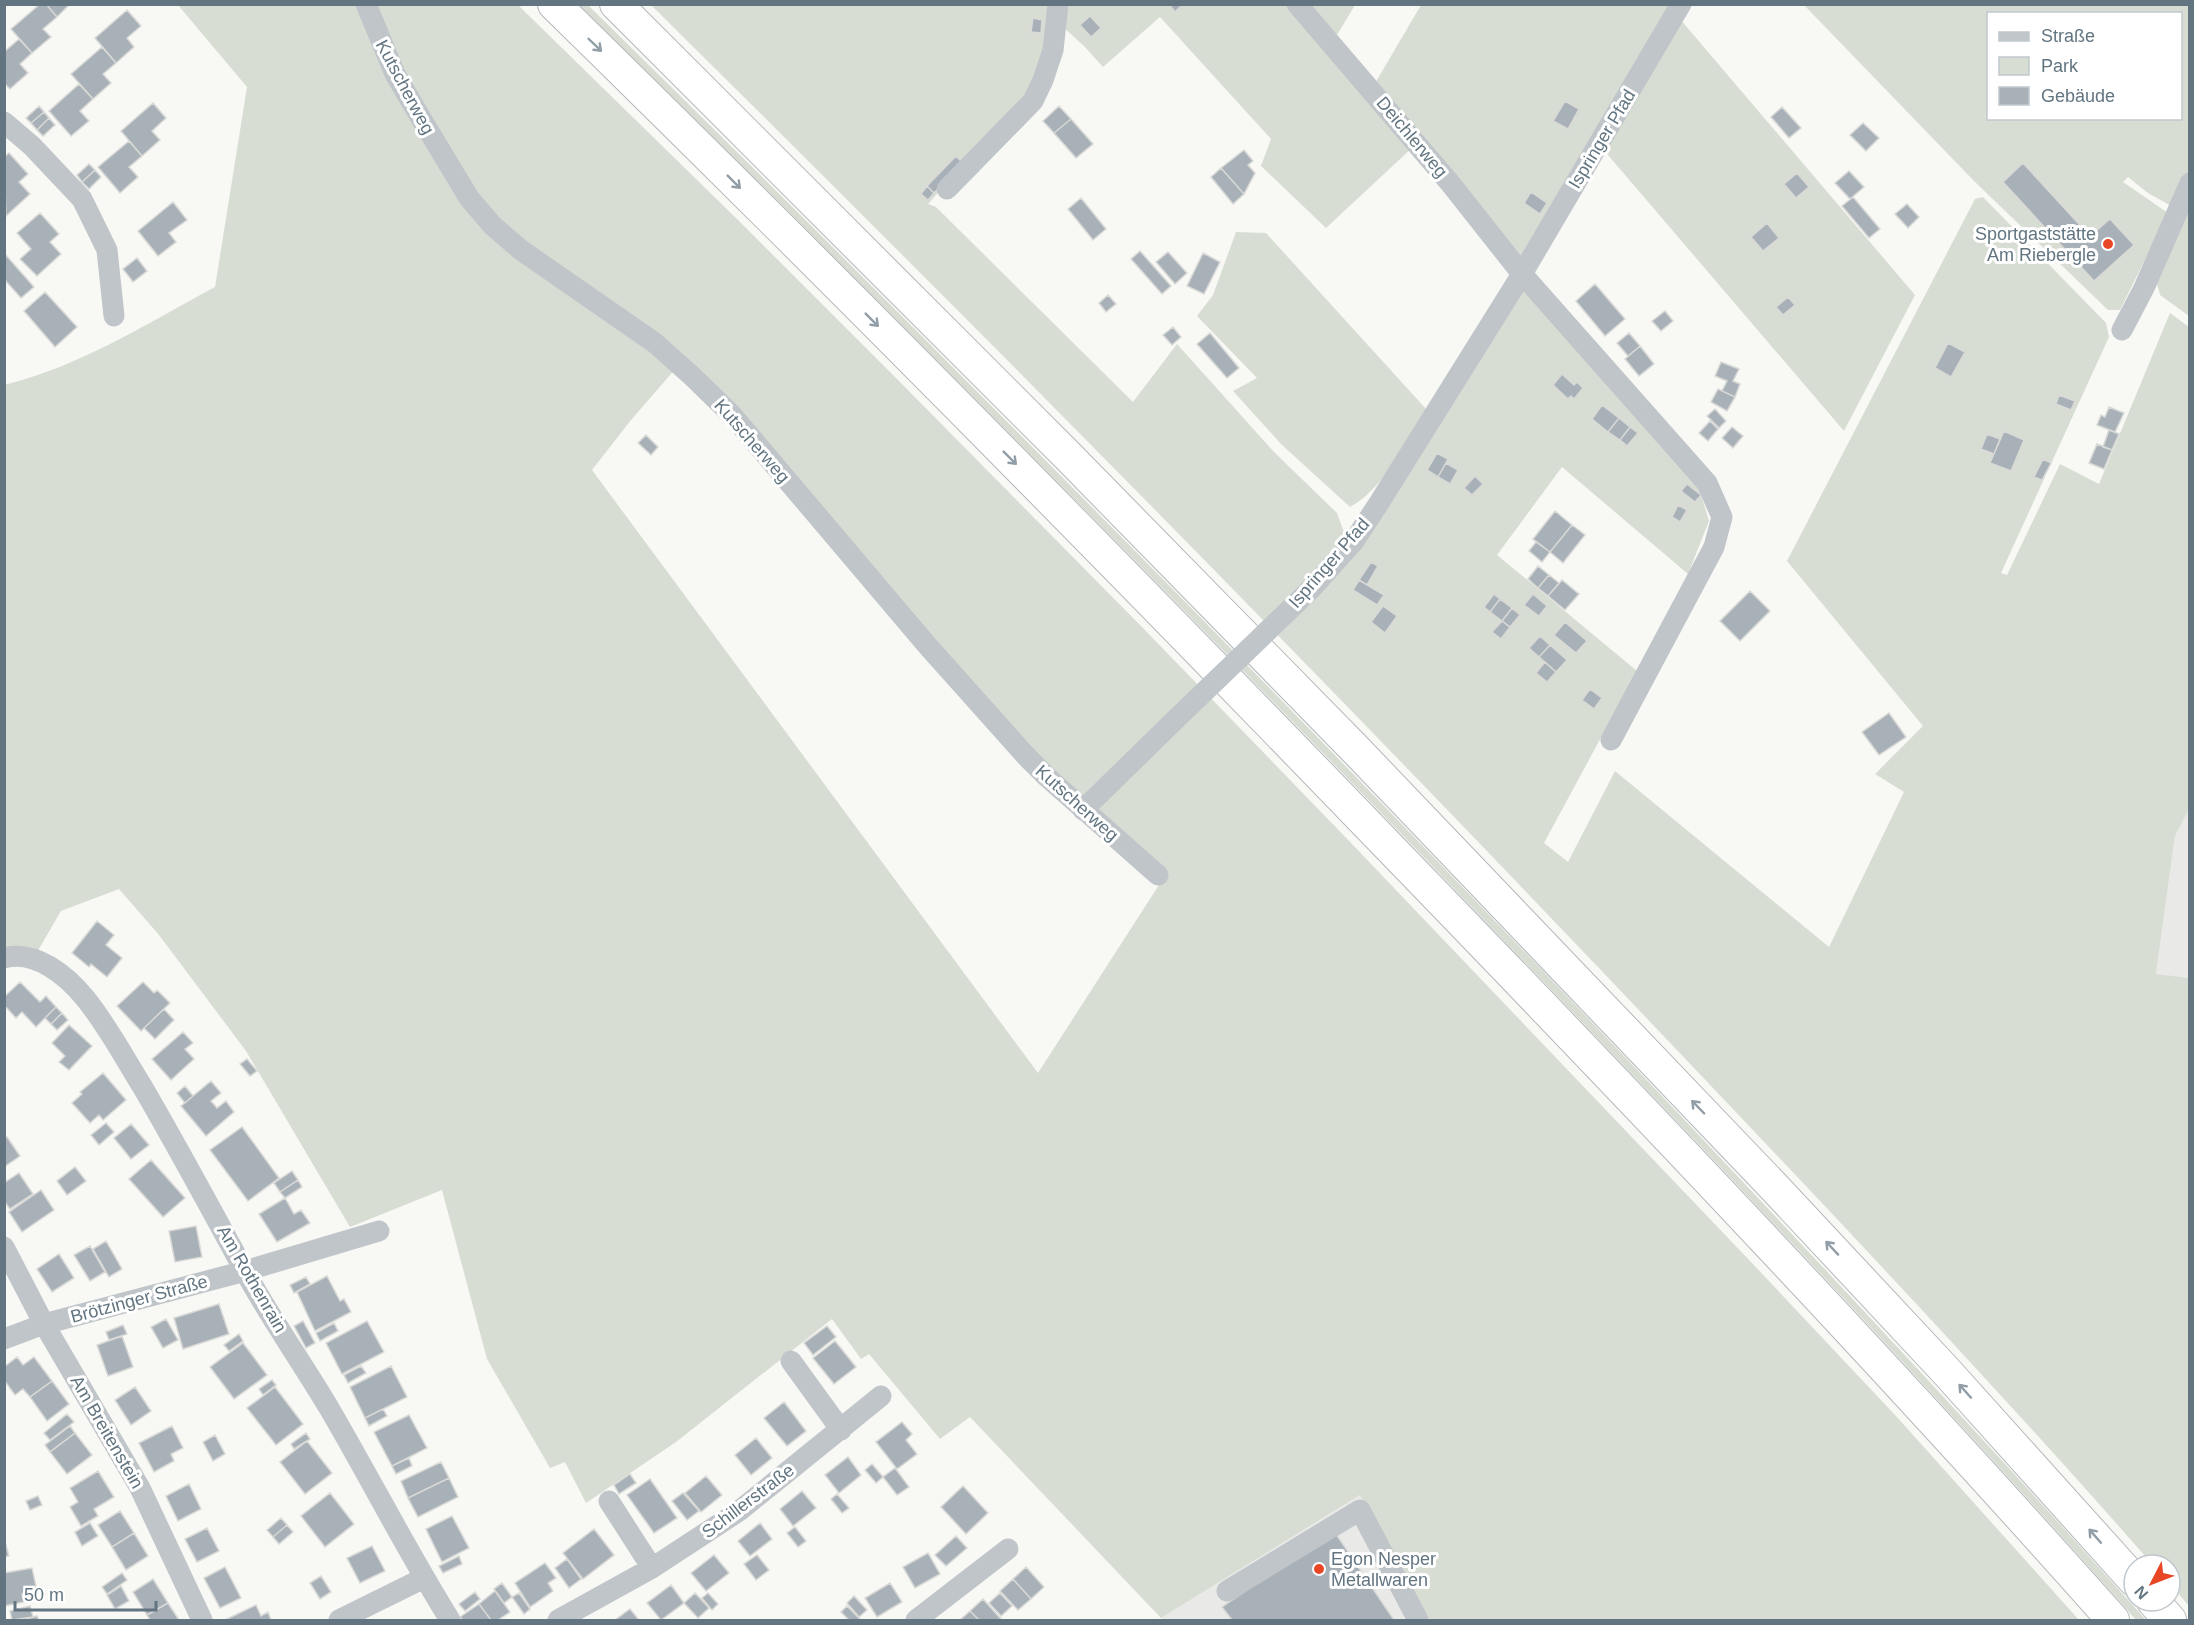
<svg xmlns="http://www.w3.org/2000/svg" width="2194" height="1625" font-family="Helvetica,sans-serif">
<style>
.built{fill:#e9e9e8}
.green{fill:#d8ddd4;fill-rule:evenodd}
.building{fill:#a8b1b7;stroke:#d9d9d7;stroke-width:1.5}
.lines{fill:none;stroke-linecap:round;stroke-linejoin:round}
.highway-casing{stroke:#b4b8bb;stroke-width:34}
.minor{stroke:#c0c5c9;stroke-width:21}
.highway{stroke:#fff;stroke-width:32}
.minor-bridge{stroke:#c0c5c9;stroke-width:21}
.oneway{stroke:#919ea7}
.poi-dot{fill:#e84625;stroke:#fff;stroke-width:2}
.labels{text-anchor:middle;stroke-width:6;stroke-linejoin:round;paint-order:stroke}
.street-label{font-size:18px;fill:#627581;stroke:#fff}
.poi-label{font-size:18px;fill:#627581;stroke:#fff;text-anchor:end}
</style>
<rect width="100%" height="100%" fill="#f8f8f5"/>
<path class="built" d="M2189 809V978L2156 975 2175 836Z
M1360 1495 1428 1620H1163L1161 1618Z"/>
<path class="green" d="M178 5H518L738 220 898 380 1140 625 1353 845 1752 1263 1896 1416 2079 1620H1428L1360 1495 1161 1618 970 1417 940 1439 869 1354 861 1359 832 1319 676 1442 586 1503 565 1462 550 1468 487 1359 442 1190 350 1227 246 1051 159 935 119 889 61 911 36 954 5 951 4 385C79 367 148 323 215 287L247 87ZM684 359 1066 786 1166 874 1038 1073 592 470 631 420Z
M578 5H588C939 350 1286 700 1625 1057 1801 1243 1976 1429 2146 1620H2136C1932 1389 1720 1165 1506 943 1202 625 892 313 578 5Z
M651 5H1292L1413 147 1326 228 1261 166 1271 139 1160 17 1103 67 1085 47 1050 15 1046 56 1028 91 928 204 936 207 1133 402 1177 344 1275 453 1337 513 1345 535 1304 582 1284 630 1519 286 1696 478 1709 521 1688 574 1562 467 1497 555 1637 671 1544 843 1568 862 1615 771 1829 947 1904 792 1875 774 1923 726 1787 561 1975 199 1983 197 2106 323 2109 337 2001 573 2007 575 2060 464 2099 484 2170 313 2189 327V809L2175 836 2156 974 2189 978V1606L2170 1584V1565H2153C1974 1361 1785 1164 1598 967 1287 641 971 321 651 5Z
M1303 5H1355L1334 40Z
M1421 5H1672L1521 259 1374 85Z
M1804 5H2189V170L2173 207 2148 193 2128 177 2123 182 2168 213 2120 310H2108L1975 182ZM1988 14H2180V118H1988Z
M1680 19 1915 295 1844 431 1602 148Z
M2189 194V316L2160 295 2155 276Z
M1236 232 1266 233 1427 410C1409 440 1381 491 1350 507L1281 444 1233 391 1257 378 1197 316 1213 295Z"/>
<path class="building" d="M40 4H46L57 17 43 29 51 37 32 53 11 29Z
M46 4H70L57 17Z
M1169 4H1183L1175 12Z
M127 10 141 26 127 38 134 47 116 63 95 38Z
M1090 16 1101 28 1091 37 1080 25Z
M1033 18 1042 20 1041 33 1031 32Z
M19 39 32 53 20 64 28 73 10 89 4 83V52Z
M102 47 116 63 103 74 111 83 93 99 71 74Z
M79 84 93 99 80 111 89 121 71 136 49 111Z
M1565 101 1579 109 1568 129 1553 121Z
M153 103 166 118 152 131 160 140 142 156 121 131Z
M39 106 44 112 31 123 26 118Z
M1059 106 1071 119 1054 133 1043 121Z
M1782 107 1801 128 1789 138 1771 117Z
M44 112 49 118 37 130 31 123Z
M49 118 55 125 43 136 37 130Z
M1071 119 1093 144 1076 158 1054 133Z
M1863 123 1879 138 1866 151 1850 135Z
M129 141 142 156 129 167 138 177 120 193 98 167Z
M1244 150 1253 161 1248 165 1255 173 1244 194 1221 168Z
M9 153 28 174 19 182 30 194 6 216 4 157Z
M956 156 963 163 934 193 927 186Z
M2023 163 2090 236 2110 219 2134 245 2094 281 2003 182Z
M89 164 95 170 82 182 77 175Z
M1221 168 1244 194 1233 204 1211 177Z
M95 170 101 177 89 189 82 182Z
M1849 171 1864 187 1850 199 1835 183Z
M1797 173 1809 187 1796 198 1784 184Z
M927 186 934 193 928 200 921 194Z
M1531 192 1547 203 1540 214 1524 203Z
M1853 197 1880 229 1869 238 1842 206Z
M1081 198 1106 229 1093 240 1068 209Z
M173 202 187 220 169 233 176 242 158 256 138 231Z
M1907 204 1919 217 1908 228 1895 214Z
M40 213 59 234 50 242 61 254 37 276 20 259 31 249 17 233Z
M1767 223 1779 238 1763 251 1751 237Z
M1140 251 1171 286 1162 294 1131 259Z
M1168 252 1187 273 1175 284 1156 262Z
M4 253 34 287 21 298 4 279Z
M1203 253 1220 262 1204 294 1187 286Z
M137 258 147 271 133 282 123 269Z
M1595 284 1625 319 1605 336 1576 301Z
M45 292 77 327 55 347 24 311Z
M1108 295 1116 304 1106 312 1099 303Z
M1788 297 1795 305 1783 315 1776 307Z
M1665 311 1673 321 1661 331 1652 321Z
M1173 327 1181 337 1172 345 1163 335Z
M1210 333 1239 368 1227 378 1197 344Z
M1629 333 1640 346 1628 356 1617 343Z
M1948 343 1965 352 1951 377 1935 368Z
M1640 346 1654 364 1639 376 1625 359Z
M1721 362 1739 369 1733 381 1740 384 1735 397 1722 391 1727 381 1715 376Z
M1562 374 1574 385 1577 382 1583 388 1574 399 1571 396 1568 399 1553 385Z
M1718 389 1735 397 1727 411 1711 402Z
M2059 395 2075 401 2071 410 2056 404Z
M1602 405 1619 418 1608 432 1592 419Z
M2109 407 2124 413 2115 432 2097 425 2101 415 2105 417Z
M1715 409 1726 421 1719 428 1707 416Z
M1619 418 1630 427 1620 440 1608 432Z
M1710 421 1718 429 1708 441 1699 433Z
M1630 427 1638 433 1627 446 1620 440Z
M1732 427 1743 436 1733 448 1722 438Z
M2109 430 2119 434 2112 450 2103 447Z
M2004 431 2024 440 2011 471 1990 463Z
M1987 434 2000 439 1994 454 1981 449Z
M646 435 658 447 651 455 638 443Z
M2097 444 2112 450 2104 469 2089 463Z
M1437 453 1448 459 1438 477 1427 470Z
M2043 459 2051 463 2042 480 2034 477Z
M1446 463 1458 470 1450 484 1438 477Z
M1475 476 1483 484 1472 495 1464 488Z
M1687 484 1701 495 1695 502 1681 491Z
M1678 505 1687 510 1680 522 1672 517Z
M1555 511 1572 525 1550 552 1533 539Z
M1572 525 1585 535 1563 563 1550 552Z
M1536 542 1550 552 1542 562 1529 551Z
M1371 562 1378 566 1367 585 1359 580Z
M1538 566 1549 575 1538 588 1528 579Z
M1549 575 1559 583 1548 596 1538 588Z
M1359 580 1384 595 1377 605 1353 590Z
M1562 580 1579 594 1565 610 1548 596Z
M1750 591 1770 611 1740 641 1720 621Z
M1494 594 1500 599 1490 612 1484 607Z
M1533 594 1547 606 1539 616 1524 605Z
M1500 599 1512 608 1502 621 1490 612Z
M1383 606 1397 616 1385 633 1371 622Z
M1512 608 1520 615 1510 627 1502 621Z
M1502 621 1510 627 1501 639 1492 632Z
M1565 622 1587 641 1576 653 1554 635Z
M1540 636 1550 645 1539 657 1529 648Z
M1550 645 1567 660 1556 672 1539 657Z
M1545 662 1556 672 1547 682 1536 673Z
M1590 689 1602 698 1594 709 1582 700Z
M1889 713 1906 737 1879 755 1862 732Z
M97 921 114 935 106 945 122 958 107 977 91 964 89 967 72 953Z
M20 982 40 1002 46 996 56 1007 36 1027 22 1012 16 1018 4 1005V997Z
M143 982 154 993 157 990 170 1003 141 1031 117 1006Z
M56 1007 62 1013 51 1024 45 1018Z
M164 1009 174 1020 155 1039 144 1028Z
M62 1013 68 1020 57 1030 51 1024Z
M69 1025 92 1046 69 1070 59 1062 65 1056 52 1043Z
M183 1032 193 1043 185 1049 194 1059 171 1080 152 1059Z
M247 1059 257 1071 250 1076 240 1064Z
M103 1073 126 1100 103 1120 99 1115 90 1123 72 1103 82 1094 80 1092Z
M211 1081 221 1093 211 1101 217 1108 226 1101 234 1112 206 1136 181 1106Z
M185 1086 193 1096 185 1103 177 1093Z
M106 1123 114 1132 99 1145 91 1135Z
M131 1124 149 1145 131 1159 114 1138Z
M242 1127 279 1178 248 1201 210 1150Z
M7 1137 20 1156 4 1167V1138Z
M151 1160 185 1198 163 1217 129 1179Z
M75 1167 86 1181 67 1195 57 1181Z
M292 1171 298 1180 280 1192 274 1183Z
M19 1173 33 1194 10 1209 4 1201V1183Z
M298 1180 302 1187 285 1198 280 1192Z
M41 1190 54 1210 22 1232 9 1212Z
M285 1198 294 1214 301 1210 310 1223 277 1242 259 1214Z
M196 1226 202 1257 175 1262 169 1231Z
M106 1241 122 1269 109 1277 93 1249Z
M90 1246 105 1272 90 1281 74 1255Z
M59 1254 74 1278 52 1292 37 1269Z
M327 1276 340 1301 344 1299 351 1312 315 1331 297 1292Z
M306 1277 310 1284 294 1293 290 1285Z
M219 1304 229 1334 183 1349 174 1318Z
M166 1319 178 1340 163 1348 151 1327Z
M303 1321 315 1343 306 1348 294 1326Z
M367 1321 384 1352 342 1374 326 1343Z
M334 1323 338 1331 320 1341 316 1333Z
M123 1325 127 1334 109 1340 106 1332Z
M827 1326 836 1337 813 1355 804 1343Z
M239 1334 243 1341 229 1351 224 1345Z
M122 1336 133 1367 108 1376 97 1345Z
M835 1341 856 1367 834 1384 813 1358Z
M243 1343 267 1375 234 1399 210 1367Z
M17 1357 23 1365 34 1357 52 1381 30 1397 23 1389 15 1395 4 1380V1367Z
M361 1366 366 1373 348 1383 344 1375Z
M391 1366 407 1397 365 1418 350 1387Z
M272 1380 276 1385 263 1395 259 1389Z
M52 1381 69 1404 47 1421 30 1397Z
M135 1387 151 1411 131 1425 115 1400Z
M275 1387 303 1424 276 1445 247 1408Z
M784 1402 806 1431 787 1446 764 1418Z
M383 1409 387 1416 369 1426 365 1418Z
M67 1414 74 1422 50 1440 44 1433Z
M409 1415 427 1448 392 1466 374 1432Z
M902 1422 912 1434 906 1440 917 1454 897 1469 876 1442Z
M70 1426 75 1433 50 1452 45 1445Z
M172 1426 183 1448 171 1454 174 1461 154 1472 139 1443Z
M75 1433 92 1455 67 1474 50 1452Z
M306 1433 310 1439 294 1449 291 1444Z
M215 1435 225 1454 213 1461 203 1442Z
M756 1438 772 1458 751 1475 735 1455Z
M307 1441 332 1473 305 1494 280 1462Z
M848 1457 861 1475 839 1493 825 1475Z
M409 1458 412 1466 396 1474 392 1466Z
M441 1462 449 1478 408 1498 401 1481Z
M872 1464 883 1477 876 1483 865 1470Z
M895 1468 909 1487 897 1495 883 1477Z
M98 1471 114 1497 94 1509 98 1516 81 1526 70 1507 78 1502 70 1488Z
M630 1474 636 1483 619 1494 614 1485Z
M706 1476 722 1495 701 1512 685 1493Z
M449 1478 458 1497 418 1517 408 1498Z
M650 1479 677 1518 654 1533 627 1495Z
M189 1484 201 1509 178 1521 166 1496Z
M963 1486 988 1513 966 1534 941 1507Z
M802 1491 816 1508 793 1526 780 1509Z
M330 1493 354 1524 325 1547 301 1516Z
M683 1493 699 1511 687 1520 672 1501Z
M837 1494 849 1508 842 1513 831 1499Z
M38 1496 42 1505 30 1510 26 1501Z
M120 1511 134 1533 112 1547 98 1525Z
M452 1516 469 1548 442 1562 426 1529Z
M281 1518 287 1525 273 1537 267 1530Z
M90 1523 98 1536 82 1546 75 1532Z
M760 1523 772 1539 750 1556 738 1541Z
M287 1525 293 1532 279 1544 273 1537Z
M795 1527 806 1541 798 1547 787 1533Z
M207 1528 219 1551 197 1562 185 1539Z
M594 1529 614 1555 583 1579 563 1553Z
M1334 1531 1394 1620H1232L1222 1607Z
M134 1533 148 1556 126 1570 112 1547Z
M956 1536 967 1548 946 1566 935 1555Z
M4 1538 9 1556 4 1557Z
M372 1546 385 1571 360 1583 347 1558Z
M928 1553 940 1574 915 1588 903 1567Z
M714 1555 729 1573 706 1591 691 1573Z
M757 1555 769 1570 756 1580 744 1564Z
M459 1556 462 1564 443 1573 439 1566Z
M567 1559 581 1579 569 1588 555 1568Z
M545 1563 556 1578 548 1583 553 1591 530 1607 515 1583Z
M225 1567 241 1598 220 1608 204 1578Z
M1026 1567 1044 1587 1031 1599 1013 1579Z
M32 1568 37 1591 22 1594 24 1602 4 1606V1573Z
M122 1573 127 1580 107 1594 102 1587Z
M321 1576 331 1592 320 1599 310 1583Z
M153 1579 168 1603 147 1615 133 1592Z
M1013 1579 1031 1599 1018 1610 1000 1591Z
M502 1583 512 1597 504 1603 494 1589Z
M890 1583 902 1602 877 1617 865 1598Z
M671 1585 684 1603 661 1620 647 1603Z
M121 1586 129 1601 115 1609 107 1595Z
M495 1591 510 1612 498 1620H491L479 1604Z
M475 1592 480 1599 465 1611 459 1604Z
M519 1593 530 1609 524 1614 512 1597Z
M695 1593 709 1608 698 1618 684 1603Z
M708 1593 718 1604 712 1610 702 1598Z
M1000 1593 1012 1606 1001 1616 989 1603Z
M854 1596 867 1610 859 1617 847 1603Z
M983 1599 1001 1619 1000 1620H979L970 1611Z
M168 1603 179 1620H150L147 1615Z
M479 1604 491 1620H463L460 1617Z
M256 1605 261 1616 268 1612 271 1620H228L227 1619Z
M30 1606 33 1617 12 1620 10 1611Z
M847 1606 860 1619 858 1620H849L841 1612Z
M630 1609 639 1620H615Z
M970 1611 979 1620H960Z
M37 1616 39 1620H23Z"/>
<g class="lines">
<defs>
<path id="highway" d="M554 4C839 283 1119 567 1396 854 1639 1105 1881 1359 2113 1620
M616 4 1068 456 1358 752 1775 1188 1946 1371 2134 1580
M2153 1601 2170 1620"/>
</defs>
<use href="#highway" class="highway-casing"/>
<path class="minor" d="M366 4 395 74 422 120 469 198 492 225 521 250 655 343 693 377 732 415 926 644 1027 757 1047 777 1158 875
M1297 4 1450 183 1522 274 1707 483 1722 517 1714 547 1611 740
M4 122 32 146 82 199 107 250 114 316
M947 189 1033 101 1043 80 1053 50 1058 4
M2122 330 2144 288 2190 183
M1311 589 1354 541 1379 503 1522 274 1681 4
M1083 810 1176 719
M4 958C35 949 67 976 85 998 107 1025 124 1057 142 1086 177 1146 210 1207 243 1268 269 1316 301 1361 329 1408 370 1478 407 1551 450 1620
M4 1247 44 1324 140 1488 202 1620
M4 1339 44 1324 245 1271 379 1231
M791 1361 841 1430
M609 1501 652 1568
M1227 1591 1360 1510 1418 1620
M339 1620 424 1578
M558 1620 652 1568 739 1511 881 1396
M916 1620 1008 1549"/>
<use href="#highway" class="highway"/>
<path class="minor-bridge" d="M1176 719 1311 589"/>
</g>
<defs><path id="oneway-shaft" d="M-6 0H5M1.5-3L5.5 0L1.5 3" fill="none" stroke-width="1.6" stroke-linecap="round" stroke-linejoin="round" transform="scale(1.5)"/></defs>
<g class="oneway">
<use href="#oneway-shaft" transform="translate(595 45) rotate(44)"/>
<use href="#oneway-shaft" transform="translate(734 182) rotate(45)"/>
<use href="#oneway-shaft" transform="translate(872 320) rotate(45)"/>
<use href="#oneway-shaft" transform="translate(1010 458) rotate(45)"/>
<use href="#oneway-shaft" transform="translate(1698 1107) rotate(-134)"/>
<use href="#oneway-shaft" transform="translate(1832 1248) rotate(-133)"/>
<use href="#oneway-shaft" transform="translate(1965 1391) rotate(-132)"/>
<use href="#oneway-shaft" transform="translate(2095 1536) rotate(-131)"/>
</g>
<g class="poi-dot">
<circle cx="2108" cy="244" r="6"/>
<circle cx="1319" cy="1569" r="6"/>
</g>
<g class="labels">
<g class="street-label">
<text transform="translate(405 87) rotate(62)" y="6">Kutscherweg</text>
<text transform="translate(1412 137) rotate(50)" y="6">Deichlerweg</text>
<text transform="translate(1602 139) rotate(-59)" y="6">Ispringer Pfad</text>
<text transform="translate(752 441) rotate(49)" y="6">Kutscherweg</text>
<text transform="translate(1329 563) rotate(-49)" y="6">Ispringer Pfad</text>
<text transform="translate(1077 803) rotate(42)" y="6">Kutscherweg</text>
<text transform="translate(252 1279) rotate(60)" y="6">Am Rothenrain</text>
<text transform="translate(139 1299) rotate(-15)" y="6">Brötzinger Straße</text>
<text transform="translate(107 1432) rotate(60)" y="6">Am Breitenstein</text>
<text transform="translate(748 1501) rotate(-37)" y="6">Schillerstraße</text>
</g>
<g class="poi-label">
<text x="2096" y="240">Sportgaststätte<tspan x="2096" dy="21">Am Riebergle</tspan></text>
<text x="1331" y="1565" text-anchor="start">Egon Nesper<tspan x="1331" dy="21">Metallwaren</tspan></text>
</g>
</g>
<rect width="2194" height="1625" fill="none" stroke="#627581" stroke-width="12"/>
<rect x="1987" y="12" width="195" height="108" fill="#ffffff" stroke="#c0c8cd" stroke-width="1.5"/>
<rect x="1999" y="32" width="30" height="9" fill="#c0c5c9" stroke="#c0c8cd" stroke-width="1.5"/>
<text x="2041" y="42" font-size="18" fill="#627581">Straße</text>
<rect x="1999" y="57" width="30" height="18" fill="#d8ddd4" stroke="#c0c8cd" stroke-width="1.5"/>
<text x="2041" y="72" font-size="18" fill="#627581">Park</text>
<rect x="1999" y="87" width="30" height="18" fill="#a8b1b7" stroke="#c0c8cd" stroke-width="1.5"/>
<text x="2041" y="102" font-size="18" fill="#627581">Gebäude</text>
<g transform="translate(2152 1583) rotate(228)"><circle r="28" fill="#ffffff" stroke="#c0c8cd" stroke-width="1.5"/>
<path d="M0-4.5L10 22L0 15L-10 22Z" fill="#e84625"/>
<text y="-9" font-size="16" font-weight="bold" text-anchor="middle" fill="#627581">N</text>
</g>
<path d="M15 1601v9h141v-9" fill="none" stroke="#627581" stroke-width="3"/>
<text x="24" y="1601" font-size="18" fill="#627581" stroke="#ffffff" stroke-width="4.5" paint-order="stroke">50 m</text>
</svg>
